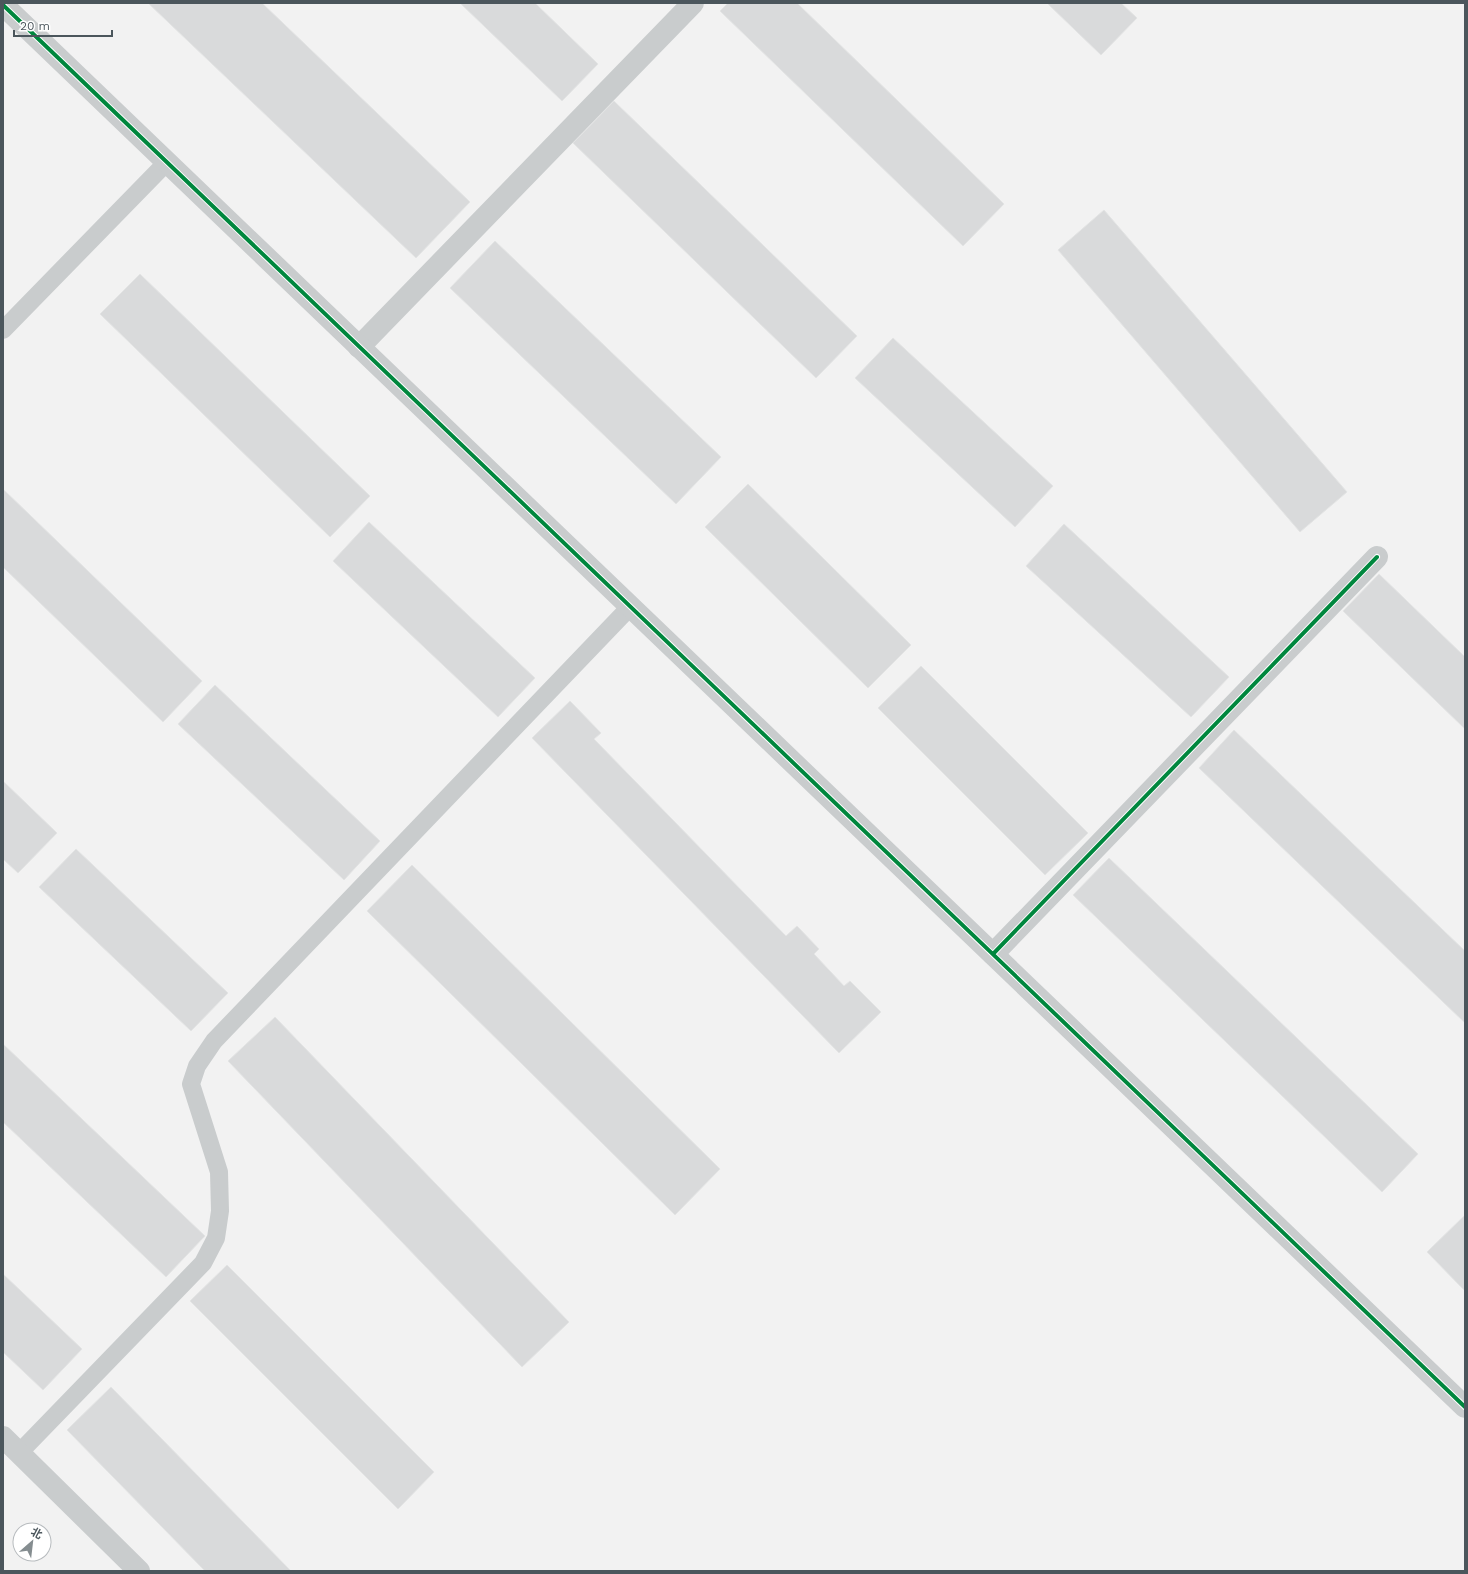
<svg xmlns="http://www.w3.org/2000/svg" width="1468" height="1574" font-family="'Work Sans','Noto Sans SC',sans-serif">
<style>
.building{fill:#d9dadb;stroke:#e3e4e4}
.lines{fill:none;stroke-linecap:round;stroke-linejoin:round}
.service{stroke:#c9cccd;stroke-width:18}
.minor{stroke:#c9cccd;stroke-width:22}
.tertiary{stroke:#c9cccd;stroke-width:22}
.cycleway-casing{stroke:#fff;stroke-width:6}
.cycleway{stroke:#00873e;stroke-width:4}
</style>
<rect width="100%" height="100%" fill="#f2f2f2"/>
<path class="building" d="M148 3H262L470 202 416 258Z
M460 3H535L598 64 562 101Z
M728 3H797L1004 204 963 246 720 11Z
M1047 3H1121L1137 18 1101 55Z
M614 101 857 336 816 378 573 143Z
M1104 210 1347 492 1300 532 1058 250Z
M495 241 721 457 676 504 450 288Z
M140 274 370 496 330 537 100 314Z
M893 338 1053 486 1015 527 855 378Z
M748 484 911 645 868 688 705 527Z
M3 489 202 681 163 722 3 567Z
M369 522 535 678 498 717 333 561Z
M1064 524 1229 677 1191 717 1026 566Z
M1379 574 1465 657V729L1343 611Z
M921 666 1088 833 1045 875 878 708Z
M215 685 380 841 344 880 178 724Z
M570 701 601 733 594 739 786 936 797 926 819 949 814 954 844 986 850 981 881 1012 839 1053 532 738Z
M1234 730 1465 951V1023L1199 768Z
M3 781 57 833 18 873 3 859Z
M76 849 228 993 191 1031 39 887Z
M1109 858 1418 1154 1382 1192 1073 895Z
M412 865 720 1169 675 1215 367 911Z
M275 1017 569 1322 522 1367 228 1061Z
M3 1044 205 1236 166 1277 3 1122Z
M1465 1215V1291L1427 1252Z
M227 1265 434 1472 398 1509 190 1301Z
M3 1274 82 1349 43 1390 3 1352Z
M111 1387 291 1571H205L67 1430Z"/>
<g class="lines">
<path class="service" d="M3 330 167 162
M19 1453 203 1263 216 1238 220 1211 219 1172 191 1084 197 1066 214 1041 630 607"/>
<path class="minor" d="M359 347 693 3
M993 954 1377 557"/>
<path class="tertiary" d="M3 5 1465 1407
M3 1437 139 1571"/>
<defs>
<path id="cycleway" d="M3 5 1465 1407
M993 954 1377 557"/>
</defs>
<use href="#cycleway" class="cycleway-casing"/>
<use href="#cycleway" class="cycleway"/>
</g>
<rect width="1468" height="1574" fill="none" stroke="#4b565c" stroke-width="8"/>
<g transform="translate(32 1542) rotate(28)"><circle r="19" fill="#ffffff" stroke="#b7bbbe"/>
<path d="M0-3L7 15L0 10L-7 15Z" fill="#858d90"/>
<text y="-6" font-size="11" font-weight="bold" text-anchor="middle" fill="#4b565c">北</text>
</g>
<path d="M14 30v6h98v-6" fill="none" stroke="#4b565c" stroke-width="2"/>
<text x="20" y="30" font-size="12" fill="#4b565c" stroke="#ffffff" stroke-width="3" paint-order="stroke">20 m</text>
</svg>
